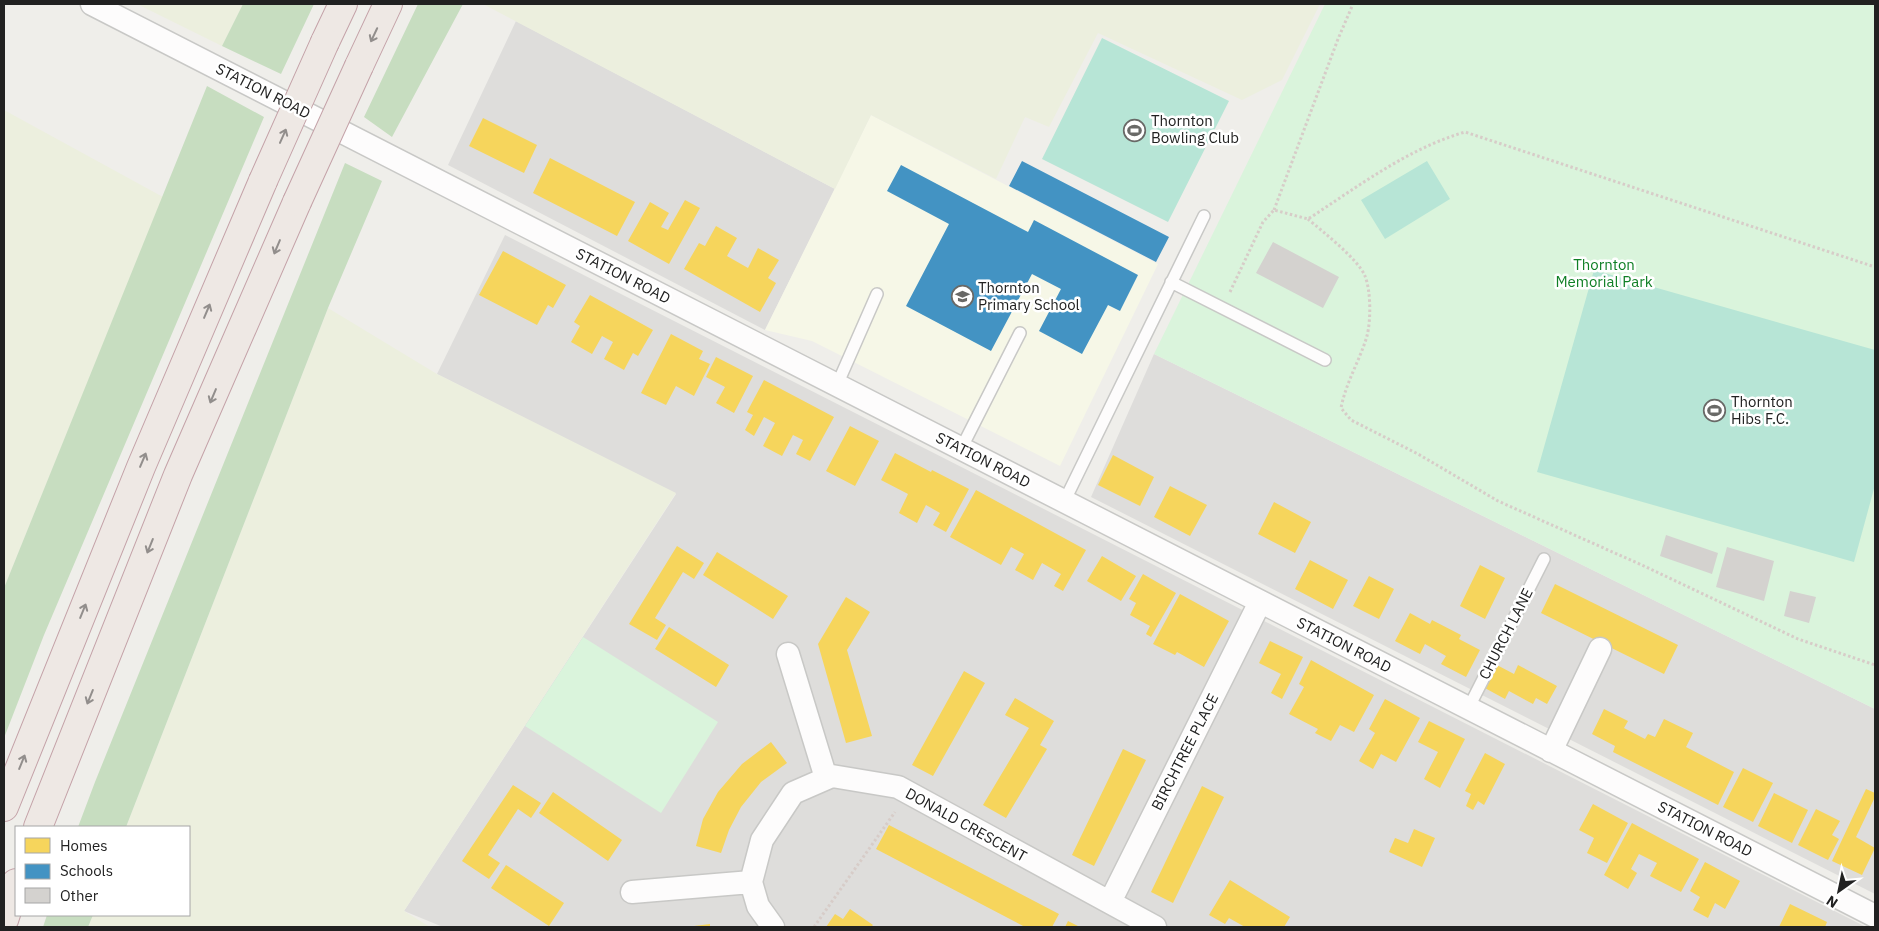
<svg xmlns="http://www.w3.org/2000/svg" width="1879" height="931" font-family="'IBM Plex Sans',sans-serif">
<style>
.residential{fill:#dedddb}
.education{fill:#f6f7e7}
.farmland{fill:#ecefde}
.forest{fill:#c7ddc0}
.park{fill:#daf4dc}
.pitch{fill:#b7e5d6}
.homes{fill:#f6d55c}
.schools{fill:#4393c3}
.building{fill:#d4d2cf}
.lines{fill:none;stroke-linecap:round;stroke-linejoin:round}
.service-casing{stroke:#c8c8c6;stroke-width:14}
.minor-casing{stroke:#c8c8c6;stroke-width:25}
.trunk-casing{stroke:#c4a2a8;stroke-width:30}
.path{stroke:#d7ccc8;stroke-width:3;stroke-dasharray:2.5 2.5;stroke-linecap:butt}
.service{stroke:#fdfcfc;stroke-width:11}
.minor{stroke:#fdfcfc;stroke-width:22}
.trunk{stroke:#eee8e4;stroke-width:28}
.trunk-bridge-casing{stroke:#c4a2a8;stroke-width:30;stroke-linecap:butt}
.trunk-bridge{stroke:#eee8e4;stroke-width:28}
.oneway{stroke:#928e8c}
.labels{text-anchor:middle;stroke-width:5;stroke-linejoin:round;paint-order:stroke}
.street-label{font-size:15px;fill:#212121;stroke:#fff}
.poi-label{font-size:15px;fill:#212121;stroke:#fff;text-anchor:start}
.park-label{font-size:15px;fill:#0f7f25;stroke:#fff}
</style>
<rect width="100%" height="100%" fill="#efeeea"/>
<path class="residential" d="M516 21 835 189 765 330 448 165Z
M505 235 1866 927H443L404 911 676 494 437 374Z
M1154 354 1875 709V894L1091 497Z"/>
<path class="education" d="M871 115 1158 264 1060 466 812 341 765 330Z"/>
<path class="farmland" d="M137 4H243L222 46Z
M483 4H1320L1282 80 1242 100 1098 33 1049 127 1025 117 996 179 871 115 835 189Z
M4 110 163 197 4 588Z
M328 308 437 374 676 493 404 911 430 927H88L93 915H189V827H126Z"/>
<path class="forest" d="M243 4H314L281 74 222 46Z
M418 4H463L392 137 364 117Z
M207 86 264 117 44 635 4 738V588Z
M345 163 382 181 328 308 126 827H78L95 782Z
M47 915H93L88 927H43Z"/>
<path class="park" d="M1325 4H1875V709L1154 354Z
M583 637 718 722 661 813 525 726Z"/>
<path class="pitch" d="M1102 38 1229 101 1168 222 1042 159Z
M1427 161 1450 199 1385 239 1361 200Z
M1594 270 1875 350V485L1854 562 1537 472Z"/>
<path class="homes" d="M483 118 537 145 524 173 469 146Z
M550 158 635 202 617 236 533 193Z
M685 200 700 208 669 264 628 241 650 202 669 213 661 227 668 230Z
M716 226 737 238 727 256 748 268 758 248 779 260 768 278 776 283 760 312 684 269 699 243 705 246Z
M503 251 566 285 553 308 548 305 537 325 479 295Z
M590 295 653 330 638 356 633 353 624 370 604 359 613 342 602 336 592 354 571 342 580 326 574 322Z
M671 334 703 351 699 359 710 364 694 396 676 386 666 405 641 393Z
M716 357 753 376 734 413 716 403 725 387 706 377Z
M764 380 834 417 810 461 796 454 803 440 793 435 782 456 763 446 775 423 764 417 754 436 745 430 753 415 747 412Z
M850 426 879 441 855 486 826 471Z
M895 453 931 472 932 470 969 489 946 532 933 525 940 513 926 505 917 523 899 513 908 494 881 480Z
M1113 455 1154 477 1140 506 1098 485Z
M1170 486 1207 505 1190 536 1154 517Z
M976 490 1086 550 1063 591 1054 586 1061 574 1042 563 1033 580 1015 570 1024 554 1011 547 1001 565 950 537Z
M1274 502 1311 522 1295 553 1258 534Z
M677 546 704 563 694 579 683 572 655 618 666 625 657 640 629 624Z
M717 552 788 596 773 619 703 575Z
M1102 556 1136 576 1121 601 1087 581Z
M1310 560 1348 580 1333 609 1295 589Z
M1480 565 1505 578 1485 619 1460 606Z
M1143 574 1176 593 1151 637 1146 634 1150 626 1130 615 1136 603 1129 599Z
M1369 576 1394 589 1379 619 1353 606Z
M1555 584 1678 645 1664 674 1541 613Z
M1180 594 1229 621 1204 667 1177 652 1175 655 1153 644Z
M846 597 870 612 847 650 872 736 846 743 818 644Z
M1410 613 1430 624 1432 620 1461 635 1459 639 1480 650 1466 677 1441 664 1446 656 1425 644 1420 654 1395 641Z
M669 627 729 665 716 687 655 649Z
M1270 641 1303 657 1282 699 1271 693 1281 674 1259 663Z
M1311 660 1374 695 1354 732 1340 725 1331 741 1315 733 1318 729 1289 714 1304 687 1299 684Z
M1495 664 1514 674 1518 665 1557 686 1547 704 1536 698 1533 704 1509 691 1505 699 1483 687Z
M964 671 985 683 933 776 912 765Z
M1015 698 1054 721 1040 745 1047 749 1006 818 983 805 1029 728 1005 715Z
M1385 699 1420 718 1396 762 1381 754 1373 769 1359 761 1375 733 1369 729Z
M1604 709 1628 721 1624 728 1645 739 1648 734 1655 737 1664 719 1693 733 1686 747 1734 772 1718 805 1613 752 1615 746 1592 734Z
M1429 721 1465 739 1440 788 1424 779 1438 752 1418 742Z
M771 742 787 763 761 782 741 807 729 830 721 853 696 846 703 819 718 792 742 764Z
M1123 749 1146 760 1094 866 1072 855Z
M1485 753 1505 764 1484 805 1478 801 1473 810 1466 806 1471 794 1465 791Z
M1743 768 1773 783 1753 822 1723 807Z
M513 785 541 803 531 818 518 809 488 855 500 863 489 879 462 861Z
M1202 786 1224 797 1173 903 1151 892Z
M1866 789 1875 793V797L1856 837 1875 848 1862 875 1832 861Z
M553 792 622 840 608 861 539 813Z
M1774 793 1808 810 1792 843 1758 826Z
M1593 804 1628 823 1607 863 1587 853 1594 838 1579 830Z
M1816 809 1840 821 1832 835 1839 839 1828 860 1798 845Z
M1632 823 1699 859 1681 892 1650 876 1657 863 1639 854 1631 869 1637 873 1628 889 1604 875Z
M889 825 1059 914 1052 927H1025L876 849Z
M1414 829 1435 838 1422 867 1389 852 1395 838 1408 843Z
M1705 862 1740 881 1725 909 1715 903 1708 918 1693 910 1700 897 1690 891Z
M506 865 564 903 549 926 491 888Z
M1230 880 1290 917 1284 927H1245L1229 918 1225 924 1209 915Z
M1790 904 1827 922 1825 927H1779Z
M850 909 873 925 871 927H826L835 914 843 919Z
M1068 921 1080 927H1065Z
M710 924V927H694V926Z"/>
<path class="schools" d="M1022 161 1169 237 1156 262 1009 186Z
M901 165 1028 232 1034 220 1138 275 1120 311 1108 305 1082 354 1039 331 1061 289 1032 274 991 351 906 306 949 224 887 191Z"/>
<path class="building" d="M1273 242 1339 277 1323 308 1256 273Z
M1666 535 1718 553 1712 574 1660 556Z
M1727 547 1774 561 1764 601 1716 587Z
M1790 591 1816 597 1809 623 1784 616Z"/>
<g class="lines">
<defs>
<path id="service" d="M1171 282 1325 360
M837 385 877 294
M961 449 1020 333
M1064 502 1204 216
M1468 709 1544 559"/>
<path id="minor" d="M92 4 1875 916
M788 654 826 778
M1551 751 1600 649
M632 892 751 882
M1110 902 1260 602
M773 927 758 906 751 882 762 840 793 793 832 776 898 787 1155 927"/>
<path id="trunk" d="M325 42 343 4
M359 66 388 4
M4 807 141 467 263 181
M38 827 178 475 297 202
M4 920 16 883"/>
</defs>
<use href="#service" class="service-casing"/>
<use href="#minor" class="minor-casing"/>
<use href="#trunk" class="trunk-casing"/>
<path class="path" d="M1274 210 1338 39 1353 4
M1308 219C1323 232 1358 259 1365 276 1371 291 1371 320 1367 336 1360 360 1346 382 1341 408L1351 420 1418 454 1498 501 1644 566 1798 639 1875 665
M1230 292 1263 222 1274 210 1308 219C1359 186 1407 149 1465 132L1875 267
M814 927 895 812"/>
<use href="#service" class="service"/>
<use href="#minor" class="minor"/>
<use href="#trunk" class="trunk"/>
<defs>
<path id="trunk-bridge" d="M263 181 325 42
M297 202 359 66"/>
</defs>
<use href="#trunk-bridge" class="trunk-bridge-casing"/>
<use href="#trunk-bridge" class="trunk-bridge"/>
</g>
<defs><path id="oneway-shaft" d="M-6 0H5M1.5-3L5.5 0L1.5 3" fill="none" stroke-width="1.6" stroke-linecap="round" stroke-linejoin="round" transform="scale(1.25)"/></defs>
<g class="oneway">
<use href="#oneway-shaft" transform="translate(374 35) rotate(115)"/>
<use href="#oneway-shaft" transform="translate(283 136) rotate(-66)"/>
<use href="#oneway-shaft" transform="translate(277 247) rotate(113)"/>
<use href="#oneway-shaft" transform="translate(207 311) rotate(-67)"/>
<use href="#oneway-shaft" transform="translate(213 396) rotate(113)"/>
<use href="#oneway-shaft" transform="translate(143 460) rotate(-67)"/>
<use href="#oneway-shaft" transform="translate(150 546) rotate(112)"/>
<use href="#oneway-shaft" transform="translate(83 611) rotate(-68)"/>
<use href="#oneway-shaft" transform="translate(90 697) rotate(112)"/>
<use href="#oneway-shaft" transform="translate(22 762) rotate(-68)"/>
</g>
<defs>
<symbol id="stadium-ring" viewBox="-11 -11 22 22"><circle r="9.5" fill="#fff" stroke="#696967" stroke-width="1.5"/><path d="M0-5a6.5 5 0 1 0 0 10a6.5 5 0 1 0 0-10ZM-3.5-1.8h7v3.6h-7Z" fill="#696967"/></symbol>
<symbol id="school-ring" viewBox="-11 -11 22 22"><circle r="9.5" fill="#fff" stroke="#696967" stroke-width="1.5"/><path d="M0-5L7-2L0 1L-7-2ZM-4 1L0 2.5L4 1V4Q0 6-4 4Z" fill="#696967"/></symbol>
</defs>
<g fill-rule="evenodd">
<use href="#stadium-ring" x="1122" y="118" width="25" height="25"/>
<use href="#school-ring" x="950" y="284" width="25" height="25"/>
<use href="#stadium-ring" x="1702" y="398" width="25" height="25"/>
</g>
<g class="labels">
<g class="street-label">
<text transform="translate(263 91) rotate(27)" y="5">STATION ROAD</text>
<text transform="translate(623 276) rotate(27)" y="5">STATION ROAD</text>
<text transform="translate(983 460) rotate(27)" y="5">STATION ROAD</text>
<text transform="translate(1506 634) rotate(-63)" y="5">CHURCH LANE</text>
<text transform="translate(1344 645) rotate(27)" y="5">STATION ROAD</text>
<text transform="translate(1185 752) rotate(-63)" y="5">BIRCHTREE PLACE</text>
<text transform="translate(966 825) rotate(29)" y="5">DONALD CRESCENT</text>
<text transform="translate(1705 829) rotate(27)" y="5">STATION ROAD</text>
</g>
<g class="poi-label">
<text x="1151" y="126">Thornton<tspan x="1151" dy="17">Bowling Club</tspan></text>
<text x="978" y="293">Thornton<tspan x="978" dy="17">Primary School</tspan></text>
<text x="1731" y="407">Thornton<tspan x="1731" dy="17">Hibs F.C.</tspan></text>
</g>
<g class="park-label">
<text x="1604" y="270">Thornton<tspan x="1604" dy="17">Memorial Park</tspan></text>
</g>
</g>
<rect width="1879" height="931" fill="none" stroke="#212121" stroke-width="10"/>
<rect x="15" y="826" width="175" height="90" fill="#ffffff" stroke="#a6a6a6"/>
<rect x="25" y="838" width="25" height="15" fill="#f6d55c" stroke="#a6a6a6"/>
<text x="60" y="851" font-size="15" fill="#212121">Homes</text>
<rect x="25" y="864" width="25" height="15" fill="#4393c3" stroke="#a6a6a6"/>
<text x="60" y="876" font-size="15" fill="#212121">Schools</text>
<rect x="25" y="888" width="25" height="15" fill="#d4d2cf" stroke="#a6a6a6"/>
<text x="60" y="901" font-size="15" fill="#212121">Other</text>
<g transform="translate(1839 891) rotate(213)" stroke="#ffffff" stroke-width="4" paint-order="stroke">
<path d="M0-4L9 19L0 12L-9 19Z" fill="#212121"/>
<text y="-8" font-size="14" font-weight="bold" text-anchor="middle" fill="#212121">N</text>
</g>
</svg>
